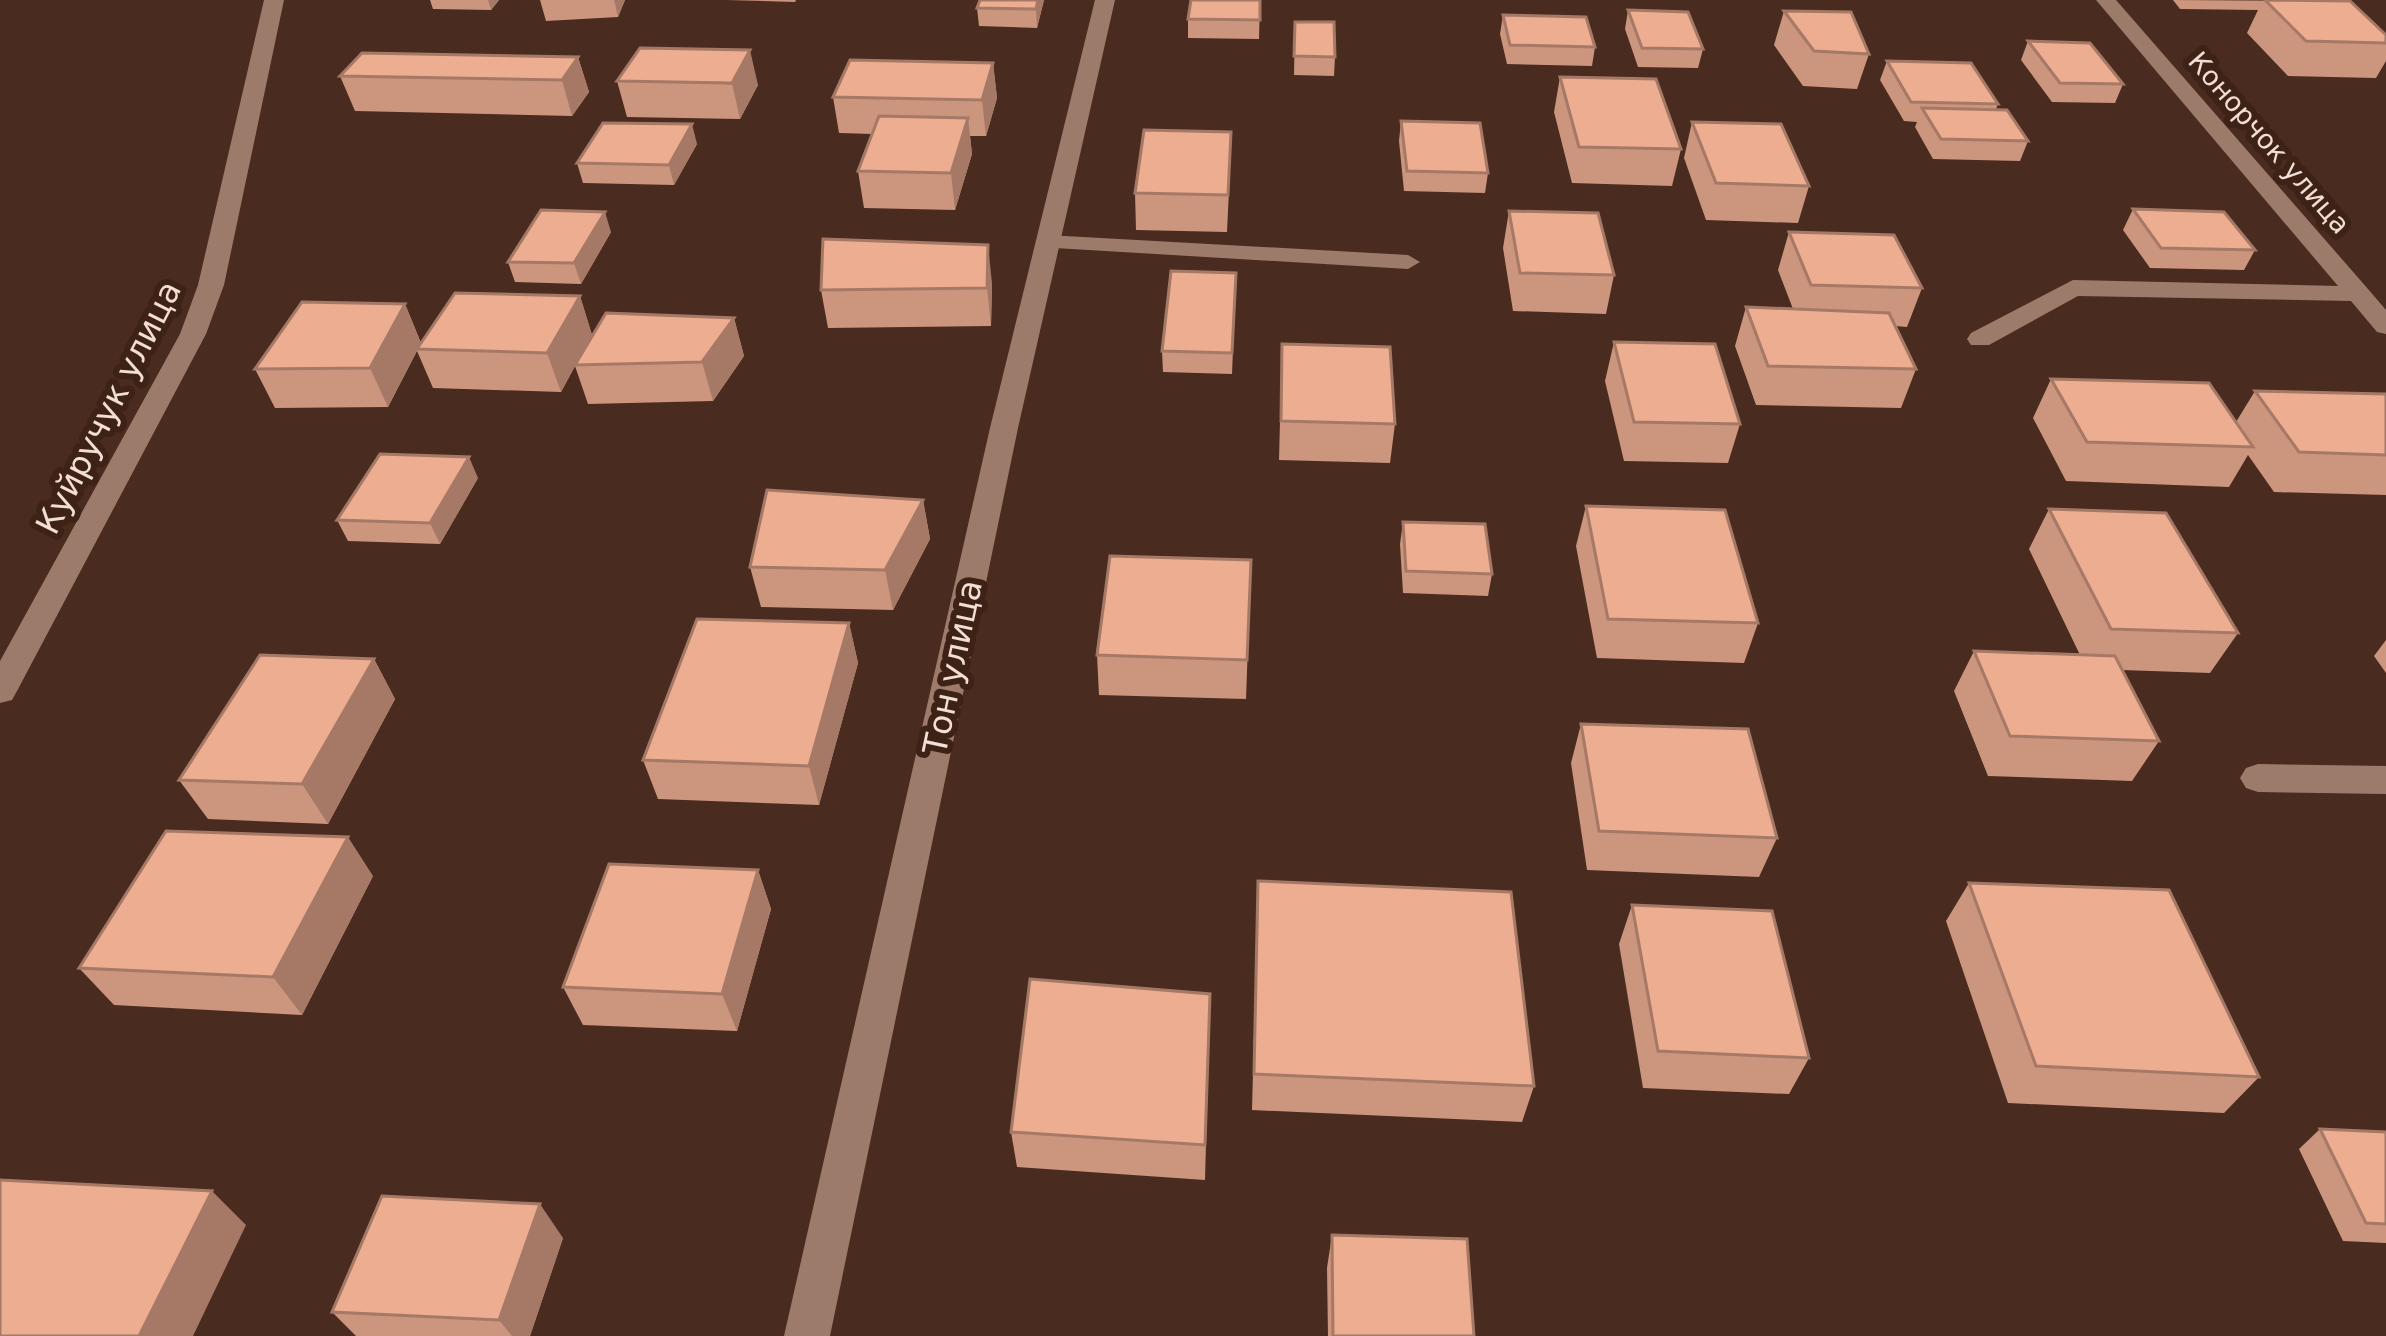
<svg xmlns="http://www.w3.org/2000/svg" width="2386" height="1336" font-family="'DejaVu Sans',sans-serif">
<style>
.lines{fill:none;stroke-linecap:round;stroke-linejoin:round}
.service{fill:#9d7b6b;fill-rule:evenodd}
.minor{fill:#9d7b6b;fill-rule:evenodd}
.wall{fill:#cc957d}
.shaded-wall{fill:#a67966}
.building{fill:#edad91;stroke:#a67966;stroke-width:3}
.labels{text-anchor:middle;stroke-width:12;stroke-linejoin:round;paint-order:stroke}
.far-street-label{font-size:27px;fill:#f1ded5;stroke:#3e2215}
.street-label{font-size:33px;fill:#f1ded5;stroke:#3e2215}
</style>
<rect width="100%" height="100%" fill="#492c1f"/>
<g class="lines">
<path class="service" d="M1047 235 1408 255 1420 262 1408 269 1038 247V237Z"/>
<path class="minor" d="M264 0H284L224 285 206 334 17 691 12 700 0 703V661L180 334 198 285Z
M1095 0H1115L1018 428 830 1336H784L990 428Z
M2096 0H2116L2368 289 2386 310V334L2377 332 2351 301 2078 296 1989 345H1971L1967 339 1971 333 2073 280 2338 286Z
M2258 764 2386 766V794L2258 792 2246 788 2240 778 2246 768Z"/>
</g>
<path class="wall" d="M430 0H499L491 10 433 9Z
M540 0H625L618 17 546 21Z
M726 0H796L795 2Z
M1044 0 1037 28 979 26 977 8Z
M1260 0 1259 39 1188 38V19Z
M2173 0 2350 1 2386 35V61L2376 78 2288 76 2247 33 2258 10 2180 9Z
M1628 10 1703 49 1698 68 1638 67 1625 29Z
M1784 11 1869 54 1857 89 1803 86 1774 45Z
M1503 15 1595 47 1592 66 1507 64 1500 34Z
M1295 22 1335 57 1334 76 1294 75Z
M2028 41 2123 84 2115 103 2052 102 2021 60Z
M578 57 589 92 572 116 355 111 340 76Z
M1887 61 1998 104 1996 109 2028 141 2020 161 1933 159 1915 127 1917 122 1904 121 1880 80Z
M993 63 997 98 986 136H970L972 154 955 210 864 208 858 171 872 134 839 133 833 97Z
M1560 77 1681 149 1672 186 1572 183 1554 112Z
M617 81 758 85 740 119 627 117Z
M1401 121 1488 173 1485 193 1404 191 1399 141Z
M1692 122 1809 186 1798 223 1706 220 1684 158Z
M697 144 674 185 583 183 577 163Z
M1230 168 1227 232 1136 230 1135 193Z
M2133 209 2255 250 2244 270 2150 268 2123 230Z
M1509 211 1614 275 1606 314 1513 311 1503 248Z
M611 232 581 284 515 282 508 262Z
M1789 232 1922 288 1907 327 1895 326 1916 369 1901 408 1756 405 1735 346 1746 307 1793 309 1778 270Z
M1236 273 1232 374 1163 372 1162 351Z
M992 283 991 326 828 328 821 290Z
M580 296 592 335 734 318 744 356 713 401 588 404 575 366 561 392 433 388 417 351 388 407 275 408 255 369 405 304 421 343Z
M1614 342 1740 424 1728 463 1624 461 1605 381Z
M1282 344 1395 424 1390 463 1279 460Z
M2051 379 2236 422 2255 391 2386 394V495L2274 492 2248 455 2229 487 2066 481 2033 418Z
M478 478 440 544 348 541 337 520Z
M923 500 930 539 893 610 761 607 750 567Z
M1586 506 1758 623 1744 663 1597 658 1576 546Z
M2049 509 2238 633 2210 673 2122 670 2159 741 2132 781 1988 776 1954 691 1974 651 2080 655 2029 549Z
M1403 522 1492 574 1488 596 1403 593 1400 544Z
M1251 560 1246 699 1099 695 1097 655Z
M849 623 858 663 819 805 658 799 643 760Z
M2386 640V673L2374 656Z
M374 659 395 699 328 824 208 819 179 780Z
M1581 724 1777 838 1759 877 1587 870 1571 763Z
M758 870 771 909 737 1031 583 1025 563 987Z
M373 876 302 1015 114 1005 79 968Z
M1258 881 1534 1086 1522 1122 1252 1110Z
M1969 883 2259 1077 2224 1113 2008 1103 1946 921Z
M1632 905 1809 1058 1789 1094 1643 1088 1619 944Z
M1210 994 1205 1180 1017 1167 1011 1132Z
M2320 1129 2386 1132V1243L2343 1241 2299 1149Z
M1332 1235 1474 1336H1328L1327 1268Z
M563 1238 530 1336H356L332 1312Z"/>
<path class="shaded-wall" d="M488 0H499L491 10Z
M614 0H625L618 17Z
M1038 0H1044L1037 28 1036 9Z
M750 50 758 85 740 119 732 83Z
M578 57 589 92 572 116 562 80Z
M993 63 997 98 986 136 982 100Z
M968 118 972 154 955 210 951 173Z
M692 124 697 144 674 185 669 165Z
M605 212 611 232 581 284 574 263Z
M988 245 992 283 991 326 987 288Z
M580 296 592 335 561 392 547 353Z
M405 304 421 343 388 407 370 368Z
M734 318 744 356 713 401 702 362Z
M469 457 478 478 440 544 430 523Z
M923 500 930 539 893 610 885 570Z
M849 623 858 663 819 805 809 766Z
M374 659 395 699 328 824 302 784Z
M348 837 373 876 302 1015 273 977Z
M758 870 771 909 737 1031 722 994Z
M212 1191 246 1225 193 1336H139Z
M540 1204 563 1238 530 1336H512L499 1320Z"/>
<path class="building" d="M980 0H1038L1036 9 977 8Z
M1191 0H1260V20L1188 19Z
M2265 0 2350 1 2386 35V43L2306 41Z
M1628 10 1688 12 1703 49 1642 48Z
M1784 11 1851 12 1869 54 1814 51Z
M1503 15 1586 17 1595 47 1510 45Z
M1295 22H1334L1335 57 1294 56Z
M2028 41 2090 43 2123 84 2060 83Z
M640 48 750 50 732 83 617 81Z
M362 53 578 57 562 80 340 76Z
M850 60 993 63 982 100 833 97Z
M1887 61 1971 63 1998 104 1911 102Z
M1560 77 1656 79 1681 149 1579 147Z
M1922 108 2007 110 2028 141 1941 139Z
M879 116 968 118 951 173 858 171Z
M1401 121 1480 123 1488 173 1407 171Z
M1692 122 1781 124 1809 186 1716 183Z
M603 123 692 124 669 165 577 163Z
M1144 130 1231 132 1228 195 1135 193Z
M2133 209 2224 212 2255 250 2161 248Z
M541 210 605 212 574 263 508 262Z
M1509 211 1598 213 1614 275 1520 273Z
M1789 232 1894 235 1922 288 1811 285Z
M823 239 988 245 987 288 821 290Z
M1171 271 1236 273 1232 353 1162 351Z
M455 293 580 296 547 353 417 349Z
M302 302 405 304 370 368 255 369Z
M1746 307 1889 313 1916 369 1768 366Z
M606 313 734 318 702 362 575 365Z
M1614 342 1715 344 1740 424 1634 422Z
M1282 344 1390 347 1395 424 1281 421Z
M2051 379 2209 383 2253 447 2087 442Z
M2255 391 2386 394V455L2299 452Z
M380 454 469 457 430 523 337 520Z
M767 490 923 500 885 570 750 567Z
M1586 506 1725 510 1758 623 1608 619Z
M2049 509 2166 513 2238 633 2111 629Z
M1403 522 1485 524 1492 574 1406 571Z
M1110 556 1251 560 1247 660 1097 655Z
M697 619 849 623 809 766 643 760Z
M1974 651 2115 656 2159 741 2010 736Z
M260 655 374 659 302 784 179 780Z
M1581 724 1748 729 1777 838 1599 831Z
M166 831 348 837 273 977 79 968Z
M609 864 758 870 722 994 563 987Z
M1258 881 1511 892 1534 1086 1254 1074Z
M1969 883 2169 890 2259 1077 2036 1066Z
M1632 905 1772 911 1809 1058 1658 1051Z
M1030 979 1210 994 1205 1145 1011 1132Z
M2320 1129 2386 1132V1224L2366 1223Z
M0 1180 212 1191 139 1336H0Z
M382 1196 540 1204 499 1320 332 1312Z
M1332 1235 1467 1239 1474 1336H1333Z"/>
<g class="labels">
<g class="far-street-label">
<text transform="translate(2269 143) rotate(49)" y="9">Конорчок улица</text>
</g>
<g class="street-label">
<text transform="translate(108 407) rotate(-63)" y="12">Куйручук улица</text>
<text transform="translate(952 667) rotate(-78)" y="12">Тон улица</text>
</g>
</g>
</svg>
